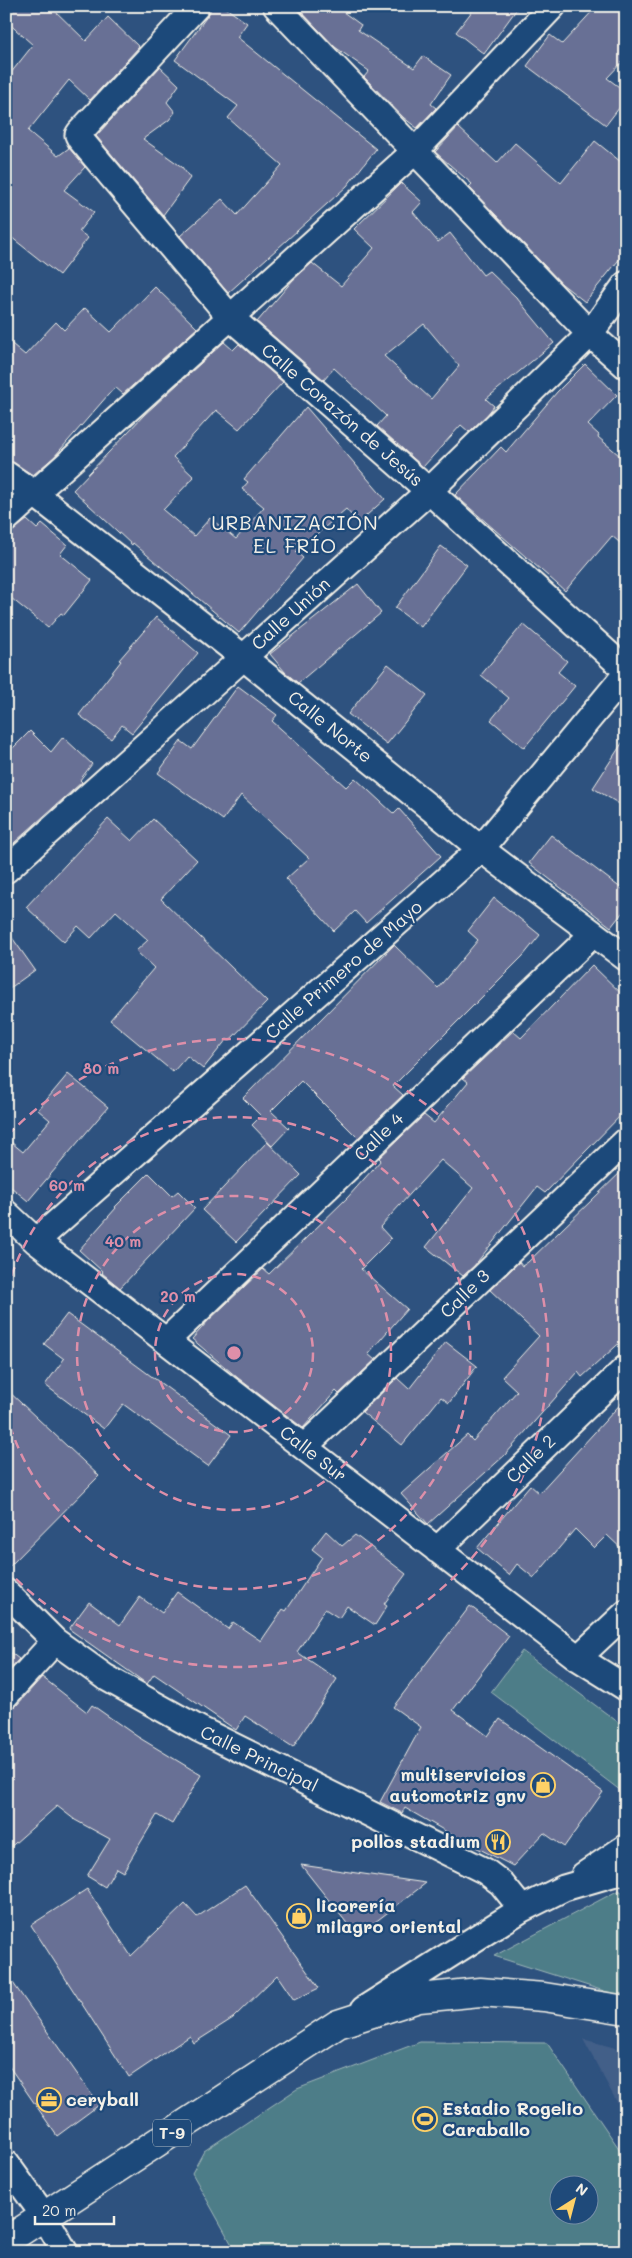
<svg xmlns="http://www.w3.org/2000/svg" width="632" height="2258" font-family="Mali,sans-serif">
<style>
.built{fill:#435e88}
.green{fill:#4d7d88;stroke:#a0b7b8;fill-rule:evenodd}
.building{fill:#687095;stroke:#f4f1e8;fill-rule:evenodd}
.lines{fill:none;stroke-linecap:round;stroke-linejoin:round}
.minor-casing{stroke:#f4f1e8;stroke-width:29}
.highway-casing{stroke:#f4f1e8;stroke-width:31}
.minor{stroke:#1f4a7a;stroke-width:25}
.highway{stroke:#1f4a7a;stroke-width:28}
.ring{fill:none;stroke:#de8fa9;stroke-width:2.5;stroke-dasharray:9 6}
.labels{text-anchor:middle;stroke-width:4.5;stroke-linejoin:round;paint-order:stroke}
.shield{fill:#1f4a7a;stroke:#b4bfc7;stroke-width:1}
.shield-label{font-size:16px;font-weight:bold;fill:#f4f1e8}
.street-label{font-size:18px;fill:#f4f1e8;stroke:#1f4a7a}
.poi-label{font-size:18px;font-weight:bold;fill:#f4f1e8;stroke:#1f4a7a;text-anchor:start}
.quarter-label{font-size:20px;letter-spacing:1px;fill:#f4f1e8;stroke:#1f4a7a}
.centre{fill:#de8fa9;stroke:#1f4a7a;stroke-width:2.5}
.ring-label{font-size:15px;text-anchor:middle;font-weight:bold;fill:#de8fa9;stroke:#1f4a7a;stroke-width:4.5;stroke-linejoin:round;paint-order:stroke}
</style>
<rect width="100%" height="100%" fill="#2e527f"/>
<filter id="ink" filterUnits="userSpaceOnUse"><feTurbulence type="fractalNoise" baseFrequency=".02" numOctaves="2"/><feDisplacementMap in="SourceGraphic" scale="10" xChannelSelector="R" yChannelSelector="G"/><feConvolveMatrix kernelMatrix="1 2 1 2 8 2 1 2 1" color-interpolation-filters="sRGB"/></filter>
<g filter="url(#ink)">
<path class="built" d="M583 2039 626 2051V2119Z"/>
<path class="green" d="M522 1651 626 1728V1785L621 1791 491 1692Z
M619 1890 626 1895V1998L494 1956Z
M420 2042 547 2043 620 2150H626V2252H236L192 2173 204 2151 297 2089ZM560 2186H590V2216H560Z"/>
<path class="building" d="M6 6H50L86 41 108 17 139 47 90 100 69 80 28 131 58 156 69 148 85 167 64 190 94 212 79 231 88 238 59 275 6 233V79L33 45 6 21Z
M212 6H223L247 23 237 37 376 149 347 186 228 293 180 236 222 199 237 215 282 165 228 118 238 106 175 60 208 15Z
M296 6H335L361 25 358 30 414 68 423 56 451 75 431 104 436 108 417 128 404 118 364 77 369 71 335 47Z
M476 6H519L484 54 456 32Z
M597 6H626V58L607 78 626 92V99L606 125 527 66 550 35 562 44Z
M160 67 179 85 167 102 175 112 169 120 143 139 182 167 190 178 163 215 96 136Z
M458 127 497 163 515 143 561 183 595 141 626 166V251L585 302 562 284 469 187 472 184 435 152Z
M401 183 422 202 413 212 438 242 450 233 483 275 489 271 516 297 554 343 486 399 494 406 487 415 469 432 461 425 423 467 377 426 386 416 334 368 324 380 257 322 293 280 312 263 341 286 374 248 354 229ZM424 324 459 366 431 399 384 356Z
M155 287 197 328 123 394 115 387 54 457 33 475 10 461 6 457V339L25 355 56 322 64 330 85 308 111 332Z
M224 342 233 350 239 344 283 382 239 429 216 410 173 457 194 477 163 510 194 536 210 518 236 539 264 507 242 489 248 482 244 479 306 407 385 499 358 523 346 509 296 552 303 558 239 633 133 543 132 545 73 490 144 415Z
M585 364 617 395 588 425 599 435 598 437 626 461V548L612 536 565 591 455 495 501 447 506 452 557 392Z
M27 520 37 529 42 524 67 545 60 554 92 580 64 615 61 613 48 628 6 594V536Z
M441 546 467 565 421 627 395 608Z
M358 584 381 613 298 683 285 672 270 654Z
M156 617 198 653 132 733 122 725 111 739 79 715 121 661 119 660Z
M523 624 567 661 558 672 575 686 524 748 491 720 509 698 481 675Z
M388 664 427 695 387 744 348 714Z
M238 686 277 715 272 721 346 787 355 778 394 814 399 809 441 856 366 923 355 911 334 931 286 879 309 858 241 795 223 820 158 773 181 741 192 749Z
M30 731 51 752 63 737 92 764 80 780 82 782 6 850V755Z
M626 737V808L593 788Z
M108 819 132 841 153 819 197 860 161 899 267 1002 229 1041 227 1039 203 1069 187 1056 173 1072 110 1020 154 968 136 951 148 940 116 911 91 938 78 926 64 942 26 907Z
M551 835 626 892V908L611 927 529 863Z
M494 898 540 935 523 956 393 1086 403 1095 358 1138 301 1081 271 1111 289 1128 272 1146 252 1125 261 1116 243 1098 394 945 438 988 478 940 468 931Z
M6 929 35 970 6 991Z
M592 965 626 998V1110L545 1193 537 1187 474 1266 463 1276 426 1247 473 1188 441 1160 380 1227 391 1239 361 1269 407 1309 368 1354 375 1360 339 1394 336 1391 303 1428 238 1378 192 1339 208 1321 263 1269 269 1274 348 1197 381 1160 379 1158 424 1115 434 1123 468 1082 463 1078 513 1031 521 1038Z
M68 1074 108 1107 28 1201 6 1183V1138L23 1152 50 1120 38 1110Z
M267 1142 301 1175 236 1242 202 1210Z
M626 1167V1337L582 1377 578 1372 505 1455 428 1524 401 1494 467 1435 473 1441 517 1391 502 1377 539 1336 490 1290 519 1262 522 1266 528 1262Z
M149 1173 172 1196 178 1191 195 1208 120 1288 102 1273 103 1272 79 1250 116 1208 115 1207Z
M67 1314 231 1435 208 1466 123 1404 104 1429 45 1385 64 1359 44 1344Z
M446 1342 477 1366 449 1403 441 1397 402 1445 362 1412 397 1378 409 1389Z
M6 1389 99 1476 6 1570Z
M626 1398V1553L607 1535 594 1548 575 1529 534 1578 517 1564 509 1575 477 1548 530 1485 539 1493Z
M326 1531 342 1546 355 1535 406 1574 384 1604 387 1606 375 1625 347 1606 339 1618 325 1609 297 1652 337 1679 293 1747 245 1716 236 1730 154 1674 147 1684 69 1629 89 1602 120 1625 140 1597 162 1613 177 1592 228 1629 233 1622 261 1641 283 1609 286 1611 322 1557 312 1549Z
M470 1606 509 1636 453 1710 488 1736 500 1719 603 1792 564 1847 544 1833 513 1866 454 1836 405 1808 402 1813 380 1802 421 1727 393 1707Z
M6 1649 19 1659 6 1673Z
M42 1677 87 1712 92 1705 138 1737 201 1775 172 1824 157 1815 123 1872 116 1868 105 1887 87 1876 110 1839 75 1820 57 1806 6 1851V1709L17 1705Z
M301 1865 426 1883 357 1936Z
M245 1885 319 1988 294 2000 277 1975 233 2018 194 2043 190 2036 129 2077 31 1925 87 1889 131 1956 185 1904 197 1917Z
M6 1973 99 2105 57 2136 6 2062Z"/>
<g class="lines">
<defs>
<path id="minor" d="M197 6 80 132 78 135 80 139 230 317 429 491 626 670
M276 6 590 334 626 366
M6 474 35 494 243 657 481 849 626 958
M6 519 414 152 553 6
M6 870 429 491 590 334 626 284
M6 1213 36 1241 578 1658 626 1688
M36 1241 481 849 626 674
M166 1341 593 934
M304 1447 626 1141
M437 1550 626 1368
M6 1592 55 1641 105 1677 199 1729 485 1871 501 1883 522 1909
M578 1658 626 1613
M6 1695 55 1641
M584 1875 626 1847
M364 2009 522 1909 564 1888 619 1872 626 1873
M6 2163 45 2217 65 2252"/>
<path id="highway" d="M6 2241 338 2024 419 1998 480 1992 544 1997 626 2010"/>
</defs>
<use href="#minor" class="minor-casing"/>
<use href="#highway" class="highway-casing"/>
<use href="#minor" class="minor"/>
<use href="#highway" class="highway"/>
</g>
</g>
<g class="ring">
<circle cx="234" cy="1353" r="79"/>
<circle cx="234" cy="1353" r="157"/>
<path d="M7 1290A236 236 0 1 1 7 1416"/>
<path d="M8 1135A314 314 0 1 1 8 1571"/>
</g>
<defs>
<symbol id="shop-ring" viewBox="-11 -11 22 22"><circle r="9.5" fill="#1f4a7a" stroke="#ffd166" stroke-width="1.5"/><path d="M-5-2.5h2.3a2.7 3.5 0 0 1 5.4 0H5L5.5 6h-11ZM-1.5-2.5h3a1.5 2.3 0 0 0-3 0Z" fill="#ffd166"/></symbol>
<symbol id="restaurant-ring" viewBox="-11 -11 22 22"><circle r="9.5" fill="#1f4a7a" stroke="#ffd166" stroke-width="1.5"/><path d="M-5-6h1v4h1v-4h1v4h1v-4h1v5L-1.5 .5V6h-2V.5L-5-1ZM5-6V6H3V1.5H1.5Q1.5-4 5-6Z" fill="#ffd166"/></symbol>
<symbol id="office-ring" viewBox="-11 -11 22 22"><circle r="9.5" fill="#1f4a7a" stroke="#ffd166" stroke-width="1.5"/><path d="M-6-3h4V-5.5h4V-3h4V5H-6ZM-1-4.5V-3h2v-1.5ZM-6 0V1H6V0Z" fill="#ffd166"/></symbol>
<symbol id="stadium-ring" viewBox="-11 -11 22 22"><circle r="9.5" fill="#1f4a7a" stroke="#ffd166" stroke-width="1.5"/><path d="M0-5a6.5 5 0 1 0 0 10a6.5 5 0 1 0 0-10ZM-3.5-1.8h7v3.6h-7Z" fill="#ffd166"/></symbol>
</defs>
<g fill-rule="evenodd">
<use href="#shop-ring" x="529" y="1771" width="28" height="28"/>
<use href="#restaurant-ring" x="484" y="1828" width="28" height="28"/>
<use href="#shop-ring" x="285" y="1902" width="28" height="28"/>
<use href="#office-ring" x="35" y="2086" width="28" height="28"/>
<use href="#stadium-ring" x="411" y="2105" width="28" height="28"/>
</g>
<g class="labels">
<rect class="shield" x="153" y="2119.5" width="38" height="27" rx="4"/>
<g class="shield-label">
<text x="172" y="2139">T-9</text>
</g>
<g class="street-label">
<text transform="translate(342 415) rotate(41)" y="6">Calle Corazón de Jesús</text>
<text transform="translate(291 614) rotate(-42)" y="6">Calle Unión</text>
<text transform="translate(330 727) rotate(39)" y="6">Calle Norte</text>
<text transform="translate(344 970) rotate(-41)" y="6">Calle Primero de Mayo</text>
<text transform="translate(379 1137) rotate(-44)" y="6">Calle 4</text>
<text transform="translate(465 1294) rotate(-44)" y="6">Calle 3</text>
<text transform="translate(313 1454) rotate(38)" y="6">Calle Sur</text>
<text transform="translate(531 1459) rotate(-44)" y="6">Calle 2</text>
<text transform="translate(259 1759) rotate(26)" y="6">Calle Principal</text>
</g>
<g class="poi-label">
<text x="526" y="1781" text-anchor="end">multiservicios<tspan x="526" dy="21">automotriz gnv</tspan></text>
<text x="480" y="1848" text-anchor="end">pollos stadium</text>
<text x="316" y="1912">licorería<tspan x="316" dy="21">milagro oriental</tspan></text>
<text x="66" y="2106">ceryball</text>
<text x="442" y="2115">Estadio Rogelio<tspan x="442" dy="21">Caraballo</tspan></text>
</g>
<g class="quarter-label">
<text x="295" y="530">URBANIZACIÓN<tspan x="295" dy="23">EL FRÍO</tspan></text>
</g>
</g>
<circle cx="234" cy="1353" r="8" class="centre"/>
<g class="ring-label">
<text x="101" y="1074">80 m</text>
<text x="67" y="1191">60 m</text>
<text x="123" y="1247">40 m</text>
<text x="178" y="1302">20 m</text>
</g>
<rect width="632" height="2258" fill="none" stroke="#1f4a7a" stroke-width="25"/>
<rect x="12" y="12" width="607" height="2233" fill="none" stroke="#f4f1e8" stroke-width="2" filter="url(#ink)"/>
<g transform="translate(574 2200) rotate(36)"><circle r="24" fill="#1f4a7a" stroke="#748da6"/>
<path d="M0-4L9 19L0 12L-9 19Z" fill="#ffd166"/>
<text y="-8" font-size="14" font-weight="bold" text-anchor="middle" fill="#f4f1e8">N</text>
</g>
<path d="M35 2216v8h79v-8" fill="none" stroke="#f4f1e8" stroke-width="2.5"/>
<text x="42" y="2216" font-size="15" fill="#f4f1e8" stroke="#1f4a7a" stroke-width="4" paint-order="stroke">20 m</text>
</svg>
